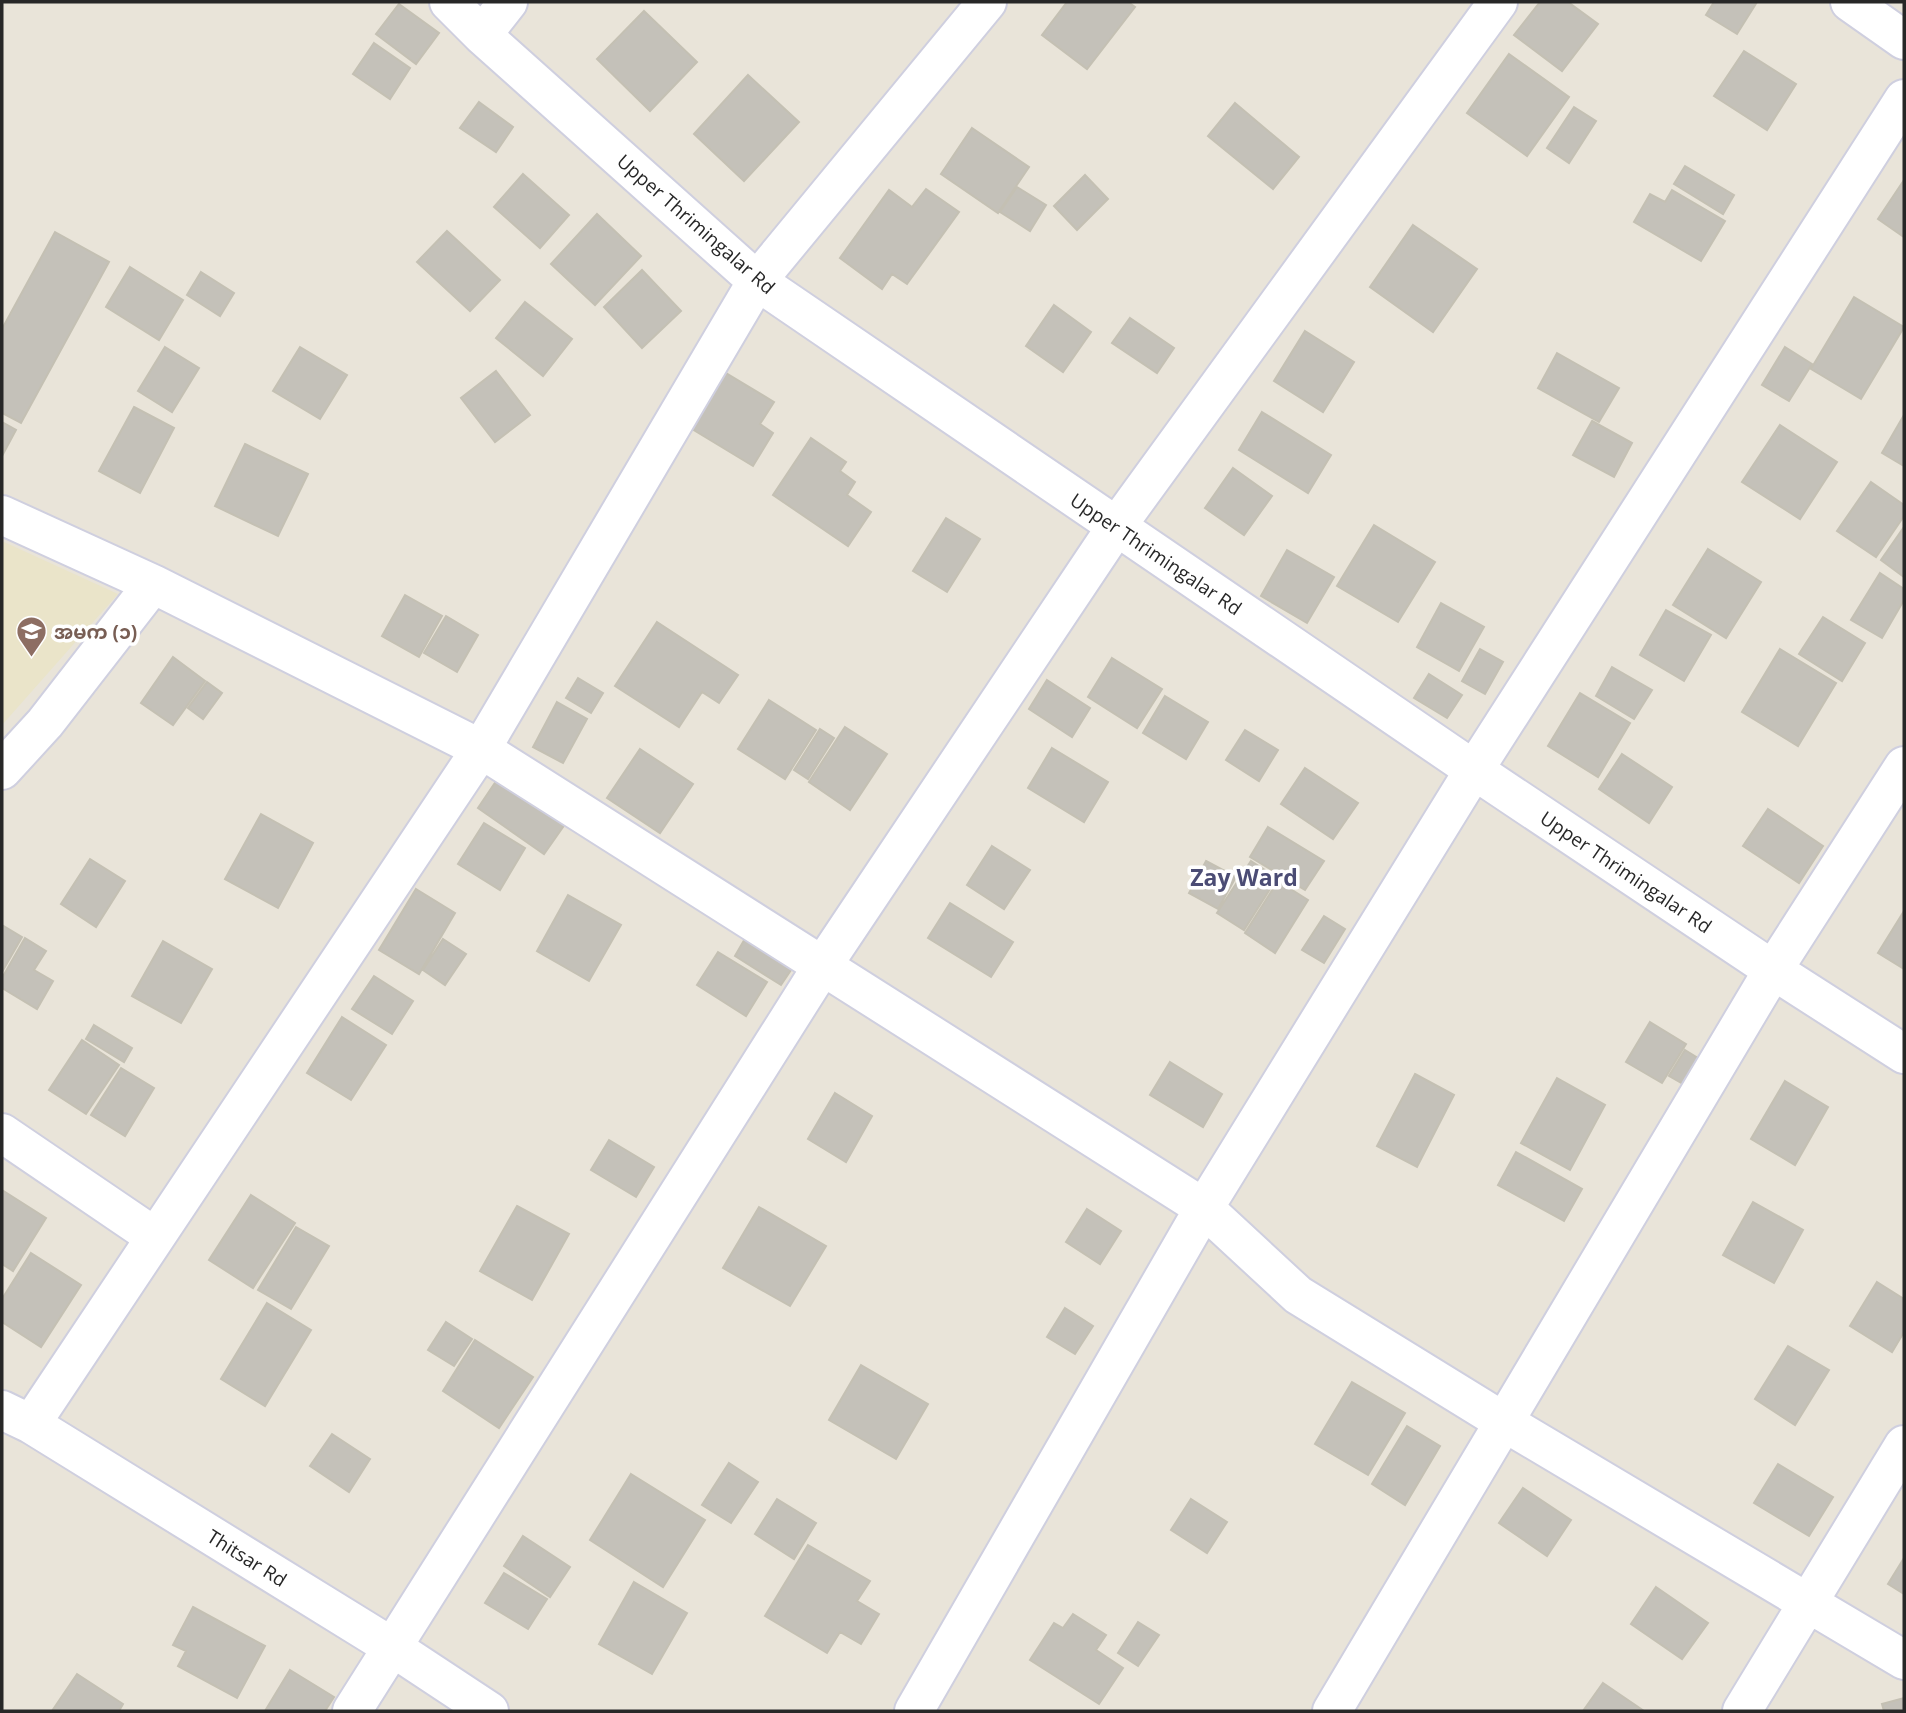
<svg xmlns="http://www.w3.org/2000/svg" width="1906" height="1713" font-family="'Open Sans','Noto Sans Myanmar',sans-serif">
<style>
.education{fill:#eae4c9}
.building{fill:#c4c1b9;stroke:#c4c0b3;stroke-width:2}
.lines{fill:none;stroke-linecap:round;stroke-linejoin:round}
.street-casing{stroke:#cfcfdf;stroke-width:42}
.street{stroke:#fff;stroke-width:38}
.labels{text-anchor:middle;stroke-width:7;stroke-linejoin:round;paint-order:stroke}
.street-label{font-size:19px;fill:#272727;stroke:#fff}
.education-label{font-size:19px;font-weight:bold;fill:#785e54;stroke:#fff;text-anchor:start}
.quarter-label{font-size:23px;font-weight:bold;fill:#4b4c74;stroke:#fff}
</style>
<rect width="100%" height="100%" fill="#e9e4d9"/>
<path class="education" d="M2 541 118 594 2 725Z"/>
<path class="building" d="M1067 2H1128L1135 7 1087 69 1042 35Z
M1540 2H1568L1598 24 1562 71 1514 35Z
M1714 2H1757L1737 34 1706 15Z
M399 4 439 33 416 64 376 34Z
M644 11 697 62 650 111 597 59Z
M374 43 410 68 390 99 353 74Z
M1744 51 1796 84 1767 130 1714 96Z
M1509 54 1569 97 1527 156 1467 113Z
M748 75 799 122 744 181 694 134Z
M479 102 513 127 496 152 460 128Z
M1235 103 1299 157 1273 189 1208 136Z
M1574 107 1596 121 1569 163 1547 148Z
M972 128 1029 167 998 213 941 174Z
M1685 166 1734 195 1723 214 1674 184Z
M523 174 569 215 540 248 494 207Z
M1085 175 1108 199 1077 230 1054 206Z
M1904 180V237L1878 219Z
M1017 187 1046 205 1030 231 1000 212Z
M926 189 959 212 907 284 892 274 882 289 840 258 889 190 912 207Z
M1672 190 1725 221 1701 261 1634 222 1650 194 1665 202Z
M597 214 641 256 595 305 551 264Z
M1413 225 1477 269 1433 332 1370 287Z
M447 231 500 280 470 311 417 262Z
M55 232 109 262 21 423 2 413V329Z
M130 267 183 300 159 340 106 307Z
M642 270 681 311 642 348 604 307Z
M201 272 234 293 220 316 187 295Z
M1854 297 1904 327 1861 399 1811 369Z
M525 302 572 339 543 376 496 338Z
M1054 305 1091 332 1063 372 1026 346Z
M1130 318 1174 348 1157 373 1112 343Z
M1305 331 1354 362 1323 412 1274 381Z
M165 347 199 368 172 412 138 391Z
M300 347 347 375 320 419 273 391Z
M1785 347 1812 364 1789 401 1762 385Z
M1557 353 1619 388 1599 422 1538 388Z
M721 370 774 402 760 424 773 433 753 466 687 426Z
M496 371 530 415 495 442 461 398Z
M134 407 174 428 140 493 99 471Z
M1262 412 1331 455 1308 493 1239 450Z
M1904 415V466L1882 453Z
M1592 421 1632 443 1614 477 1573 455Z
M2 422 16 430 2 456Z
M1780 425 1837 462 1800 519 1742 482Z
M811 438 846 462 840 471 855 482 847 495 871 512 848 546 773 495Z
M245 444 308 474 278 536 215 506Z
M1233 468 1272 496 1244 535 1205 508Z
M1871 482 1904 505V516L1876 557 1837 531Z
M946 518 980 539 947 592 913 571Z
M1374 525 1435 562 1398 622 1337 586Z
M1904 527V577L1881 560Z
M1708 549 1761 582 1726 638 1673 605Z
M1287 550 1334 577 1307 623 1261 596Z
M1880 573 1904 589V600L1882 638 1851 620Z
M405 595 442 616 419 657 382 636Z
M1441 603 1484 627 1459 671 1417 647Z
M1666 610 1711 635 1684 681 1640 655Z
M446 616 478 635 457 672 424 653Z
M1823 617 1865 643 1842 681 1799 654Z
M657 622 738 675 719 703 702 692 679 727 615 686Z
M1480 649 1503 662 1485 694 1462 681Z
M1780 649 1836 683 1798 746 1742 712Z
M173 657 205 681 173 725 141 703Z
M1112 658 1162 689 1137 728 1088 697Z
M1612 667 1652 690 1634 719 1596 696Z
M1429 674 1462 695 1447 718 1414 698Z
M578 678 603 693 591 713 566 698Z
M1047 680 1090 708 1072 737 1029 709Z
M207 682 222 693 203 719 188 708Z
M1580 693 1630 723 1598 777 1548 746Z
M1165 696 1208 722 1186 759 1143 733Z
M769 700 816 730 785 779 738 749Z
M557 702 587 719 563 763 533 747Z
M845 727 887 754 850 810 809 782Z
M820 729 834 738 808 779 794 770Z
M1245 730 1278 750 1259 781 1226 760Z
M1052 748 1108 782 1084 822 1028 788Z
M640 749 693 784 660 833 607 798Z
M1622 754 1672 787 1649 823 1599 789Z
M1305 768 1358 803 1333 839 1281 804Z
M503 771 570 817 544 854 478 808Z
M1768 809 1823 846 1799 883 1743 846Z
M261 814 313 843 278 908 225 879Z
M484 823 525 848 500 890 458 864Z
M1268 827 1324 861 1305 890 1250 857Z
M992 846 1030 870 1004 909 967 885Z
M90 859 125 881 96 927 61 904Z
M1206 861 1236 877 1218 909 1189 893Z
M1251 861 1277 878 1244 930 1217 913Z
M1278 881 1308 900 1275 953 1245 933Z
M416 889 455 913 419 974 379 950Z
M568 895 621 925 589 981 537 951Z
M950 903 1013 942 991 977 928 938Z
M1904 911V969L1878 953Z
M1324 916 1345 929 1324 963 1302 950Z
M2 925 22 937 2 972Z
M746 937 793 967 781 985 735 956Z
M25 938 46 951 34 970 53 981 37 1009 2 988V978Z
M443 939 466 954 445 985 423 970Z
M163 941 212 969 181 1023 132 996Z
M718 952 767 982 746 1016 697 985Z
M374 976 413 1001 392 1034 352 1009Z
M342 1017 386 1045 351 1100 307 1073Z
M1650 1022 1686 1044 1662 1083 1626 1062Z
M94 1025 132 1048 124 1062 86 1039Z
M82 1040 119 1065 86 1114 49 1090Z
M1685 1050 1698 1058 1683 1084 1669 1076Z
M1170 1062 1222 1094 1203 1127 1150 1095Z
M121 1068 154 1088 125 1136 91 1115Z
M1415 1074 1454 1095 1417 1167 1377 1146Z
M1557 1078 1605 1105 1570 1170 1521 1143Z
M1785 1081 1828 1107 1795 1165 1751 1139Z
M835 1093 872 1116 846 1162 808 1139Z
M609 1140 654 1167 636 1197 591 1170Z
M1516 1152 1582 1189 1564 1221 1498 1185Z
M2 1190 46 1218 13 1271 2 1264Z
M251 1195 295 1223 253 1288 209 1260Z
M1753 1202 1803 1230 1774 1283 1723 1255Z
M517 1206 569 1234 532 1300 480 1271Z
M759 1207 826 1246 790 1306 723 1268Z
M1087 1209 1121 1231 1100 1264 1066 1242Z
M296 1227 329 1246 291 1309 258 1290Z
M31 1253 81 1285 41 1347 2 1322V1299Z
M1877 1282 1904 1299V1332L1892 1352 1850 1326Z
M267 1303 311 1330 265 1406 221 1379Z
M1065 1308 1093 1326 1075 1354 1047 1337Z
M446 1322 472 1339 454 1366 428 1350Z
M475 1340 533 1377 499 1428 443 1391Z
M1788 1346 1829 1370 1795 1425 1755 1399Z
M861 1365 928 1404 896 1459 829 1420Z
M1352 1382 1405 1413 1368 1475 1315 1444Z
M1407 1426 1440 1446 1405 1505 1372 1484Z
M332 1434 370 1459 349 1492 310 1466Z
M729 1463 758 1482 731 1523 702 1505Z
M1778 1464 1833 1497 1809 1536 1754 1503Z
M631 1474 705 1520 663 1587 590 1540Z
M1523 1488 1571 1520 1547 1556 1499 1523Z
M777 1499 816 1523 794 1559 755 1534Z
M1191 1499 1227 1522 1207 1553 1171 1530Z
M523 1536 570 1567 550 1597 504 1566Z
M808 1545 870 1581 857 1601 879 1614 861 1644 840 1632 827 1653 765 1616Z
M1904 1558V1594L1888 1584Z
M504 1573 547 1599 528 1629 485 1603Z
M634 1582 687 1613 652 1674 599 1644Z
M1656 1587 1708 1623 1682 1659 1631 1624Z
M193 1607 265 1646 237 1698 178 1666 186 1651 173 1645Z
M1073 1614 1106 1635 1096 1650 1123 1668 1099 1704 1030 1660 1054 1623 1063 1628Z
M1138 1622 1159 1635 1138 1666 1118 1653Z
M290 1670 334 1697 325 1711H265Z
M77 1674 123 1704 119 1711H52Z
M1603 1683 1644 1711H1583Z
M1904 1698V1711H1884L1882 1704Z"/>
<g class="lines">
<defs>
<path id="street" d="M449 2 482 35 757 281 1474 770 1773 970 1904 1054
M1850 2 1904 40
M482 35 508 2
M2 515 153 584 481 749 1204 1208 1298 1295 1504 1422 1904 1660
M2 770 45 723 153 584
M2 1133 155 1237
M2 1410 31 1424 392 1647 489 1711
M31 1424 481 749 757 281 987 2
M352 1711 823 965 1116 527 1498 2
M914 1711 1204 1208 1474 770 1904 99
M1332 1711 1773 970 1904 766
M1742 1711 1904 1445"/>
</defs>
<use href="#street" class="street-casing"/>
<use href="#street" class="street"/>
</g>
<defs>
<symbol id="school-pin" viewBox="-11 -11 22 30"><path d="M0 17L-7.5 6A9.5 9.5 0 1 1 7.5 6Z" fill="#8d6e63" stroke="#fff"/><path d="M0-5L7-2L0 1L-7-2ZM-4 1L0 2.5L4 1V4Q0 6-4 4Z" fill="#fff"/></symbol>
</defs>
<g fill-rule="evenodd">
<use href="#school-pin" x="14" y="614" width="35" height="47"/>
</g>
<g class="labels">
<g class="street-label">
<text transform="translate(696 224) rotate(41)" y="7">Upper Thrimingalar Rd</text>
<text transform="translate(1156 554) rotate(34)" y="7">Upper Thrimingalar Rd</text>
<text transform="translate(1626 872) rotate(34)" y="7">Upper Thrimingalar Rd</text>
<text transform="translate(247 1558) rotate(32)" y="7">Thitsar Rd</text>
</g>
<g class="education-label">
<text x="54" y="639">အမက (၁)</text>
</g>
<g class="quarter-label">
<text x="1244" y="886">Zay Ward</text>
</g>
</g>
<rect width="1906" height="1713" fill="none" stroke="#272727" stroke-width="7"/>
</svg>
